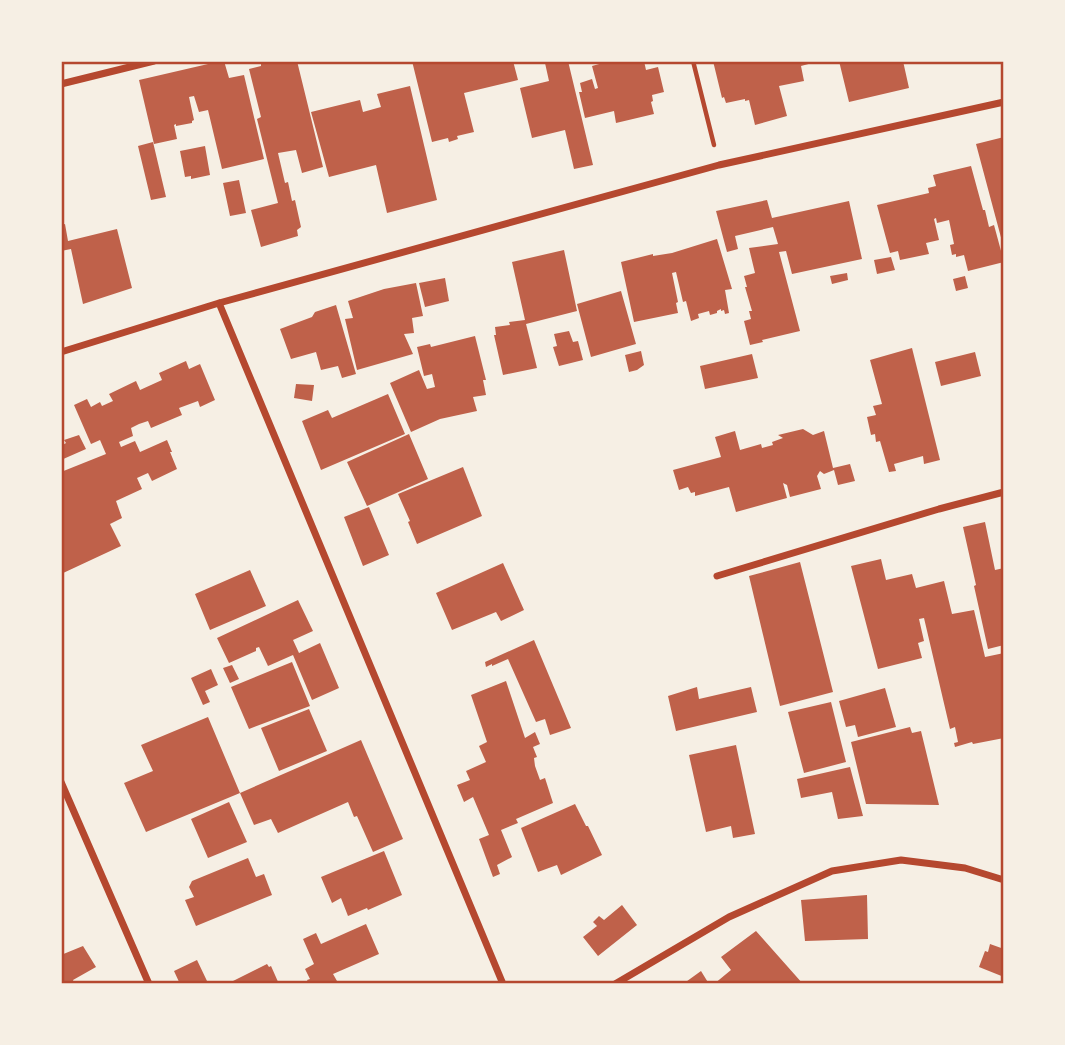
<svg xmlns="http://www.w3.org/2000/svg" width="1065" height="1045" viewBox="0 0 1065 1045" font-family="Quicksand,sans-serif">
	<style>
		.building { fill: #bf614a }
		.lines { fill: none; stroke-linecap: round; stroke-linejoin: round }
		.path { stroke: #b5482f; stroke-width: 4.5 }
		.minor { stroke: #b5482f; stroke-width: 7 }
		.neatline { fill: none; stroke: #b5482f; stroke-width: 2.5 }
	</style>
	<rect width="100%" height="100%" fill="#f6efe4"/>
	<path class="building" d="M221,61H224L229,78L244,75L264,159L222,169L208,110L199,112L194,96L189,97L194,120L192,121V123L176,126V124L174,125L177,139L154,144L139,80Z
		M261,61H297L323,167L302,173L296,150L278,153L285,183L288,182L292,201L295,200L301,227L297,230L298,236L261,247L251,210L278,203L257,119L261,117L249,69L261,66Z
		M412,61H513L518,80L464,93L474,132L457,136L458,139L449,142L448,138L432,142Z
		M552,61H568L593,165L574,169L565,130L532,138L520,88L549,81L545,63Z
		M610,61H644L646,70L658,67L664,92L652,95L653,101L651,102L654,114L616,123L614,111L585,118L579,92H582L580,83L592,79L595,89L598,88L592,66Z
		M713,61H816V62L801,66L804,81L779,86L787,116L755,125L749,100L745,101V99L726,103L724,97L722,98Z
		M839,61H903L909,88L849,102Z
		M410,86L437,200L387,213L376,165L329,177L311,112L360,100L363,112L381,107L377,94Z
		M1004,137V245H1003L976,144Z
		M153,142L166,197L151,200L138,146Z
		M205,146L210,175L191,179V176L185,177L180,151Z
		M971,166L983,210H985L989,227L994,225L1004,262L968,271L964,255L956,257V254L952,255L950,245L954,244L949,220L937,223L936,218L934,219L939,240L926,243L929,254L900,260L898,251L890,253L877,205L929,193L928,188L936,186L933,175Z
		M239,180L246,213L230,216L223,183Z
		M767,200L772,218L849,201L862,259L792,274L786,251L779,252L800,331L762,340L763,342L750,345L744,321L751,319L749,311H752L745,287H747L744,276L755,273L749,248L778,244L773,227L735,236L738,249L727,252L716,211Z
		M65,224L68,241L117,229L132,288L83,304L71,249L61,251V225Z
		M717,239L732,289L725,290L729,313L725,314L724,310L721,311V309L717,311V313L710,315L709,311L698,314L699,318L691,321L686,301L683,302L676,272L672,273L678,302L676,303L678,313L634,322L621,262L653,254V256L672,253Z
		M564,250L577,311L526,324L537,368L503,375L494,335H496L495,327L510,325L509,322L525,320L512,262Z
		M891,257L895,270L877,274L874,260Z
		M847,273L848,280L832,284L830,276Z
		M965,276L968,288L956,291L953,279Z
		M445,278L449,301L425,307L419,283Z
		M416,283L423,316L412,318L414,333L404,334L413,354L357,370L345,319L353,318L348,301L384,289Z
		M621,291L636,344L591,357L577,304Z
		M336,305L356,374L342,378L338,366L321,370L316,352L291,359L280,329L312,317L315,312Z
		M569,331L573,342L578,341L583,360L559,366L553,347L557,346L554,334Z
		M475,336L486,380H483L486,395L473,397L477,411L440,419L411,432L390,383L419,370L427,389L435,387L432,374L424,376L417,347L430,344L431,347Z
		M912,348L940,460L924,464L923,456L894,464L896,471L889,472L880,441L876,442L875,434L871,435L867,417L876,415L873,406L882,404L870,360Z
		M641,351L644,365L637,370L629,372L625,355Z
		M975,352L981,376L941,386L935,362Z
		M752,354L758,378L705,389L700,366Z
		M186,361L189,369L200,364L215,400L200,407L198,401L179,408L182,415L151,428L148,421L139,424L131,428L133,436L119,442L121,447L135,441L140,452L167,440L172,452H170L177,469L152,481L148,473L137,478L142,489L116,501L122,518L110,524L121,546L61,574V472L106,454L100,440L91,444L74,405L87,399L91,407L100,402L102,406L113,401L109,394L136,381L140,390L162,380L159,373Z
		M296,384L314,385L312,401L294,398Z
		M388,394L405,434L321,470L302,421L328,410L332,418Z
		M803,429L813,435L824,431L833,468L850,464L855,481L838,485L834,470L824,474L820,471L817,476L821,489L790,497L787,485L783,483L787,498L736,512L729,487L695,496V492L691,493L688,487L679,490L673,470L721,457L715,437L735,431L740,450L761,444L762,448L773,445L772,442L783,438L778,435Z
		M409,434L428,479L367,506L347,462Z
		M79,435L86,449L61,460V446L66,443L64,440Z
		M463,467L482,516L417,544L408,522L410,521L398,494Z
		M369,507L389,555L363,566L344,517Z
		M985,522L995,570L1004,568V645L988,649L974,586L976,585L963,527Z
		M881,559L886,580L912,574L916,588L944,581L952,614L974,610L985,657L1004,653V738L973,744L972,742L955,747L954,743L958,742L955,727L950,729L924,618L919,619L924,641L918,643L922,658L878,669L851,566Z
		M800,562L833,692L780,706L749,576Z
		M503,563L524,610L501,621L496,612L452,630L436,593Z
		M250,570L266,606L210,630L195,594Z
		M298,600L313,631L293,640L299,653L320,643L339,688L312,700L293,655L268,666L259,647L256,648V651L229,663L217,638Z
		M534,640L571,728L550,735L545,719L536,722L508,659L492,666V664L486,667L485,662Z
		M292,662L310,706L249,729L231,687Z
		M232,665L239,679L230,683L223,668Z
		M211,669L218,685L205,691L210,702L203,705L191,678Z
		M506,681L525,738L535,732L540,744L533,747L537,757L534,758L535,766L540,780L545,778L553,803L516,819L518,823L501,830L512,857L497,865L500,874L493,877L479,839L489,835L473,797L464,802L457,785L470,780L466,771L486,762L479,746L487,742L471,695Z
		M697,687L699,699L751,687L757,712L676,731L668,696Z
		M885,688L896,727L858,737L855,725L846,727L839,701Z
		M831,702L846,762L804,773L788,712Z
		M309,709L327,751L279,771L261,728Z
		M208,717L240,793L146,832L124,783L153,771L141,745Z
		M910,727L912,733L921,731L939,805L866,804L851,742Z
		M361,740L403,839L373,852L357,816L354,817L348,802L278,833L271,819L254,825L240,793Z
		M736,745L755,834L733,838L731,826L706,832L689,755Z
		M850,767L863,816L838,819L832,792L801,798L797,779Z
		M229,802L247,842L208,858L191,819Z
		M575,804L586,826H588L602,855L561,875L557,865L538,872L521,828Z
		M384,851L402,895L368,910L367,908L348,916L341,898L332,903L321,877Z
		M248,858L256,877L264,874L272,895L196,926L185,900L194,897L189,887L192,881Z
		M867,895L868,939L805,941L801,900Z
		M622,905L637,925L598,956L583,937L597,926L593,922L599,916L604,920Z
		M366,924L379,954L333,974L337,981L331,984H309L307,980L310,979L305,969L314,964L303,939L316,933L321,944Z
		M756,931L803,984H714L731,970L721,957Z
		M990,944L1004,949V977L979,967L985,951L988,952Z
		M83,946L96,967L73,980L74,983L61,984V955Z
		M197,960L207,981L200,984H180L174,971Z
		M267,964L269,967L271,966L279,984H227Z
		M701,971L709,984H683Z"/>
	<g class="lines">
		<path class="path" d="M693,61L714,145"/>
		<path class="minor" d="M61,84L154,61
			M219,303L503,984
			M61,352L219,303L719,165L1004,102
			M717,576L939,509L1004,492
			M61,782L149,984
			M615,984L729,917L832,871L901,860L965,868L1004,880"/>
	</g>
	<rect width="1065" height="1045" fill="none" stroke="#f6efe4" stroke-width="126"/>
	<rect x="63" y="63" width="939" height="919" class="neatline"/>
</svg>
